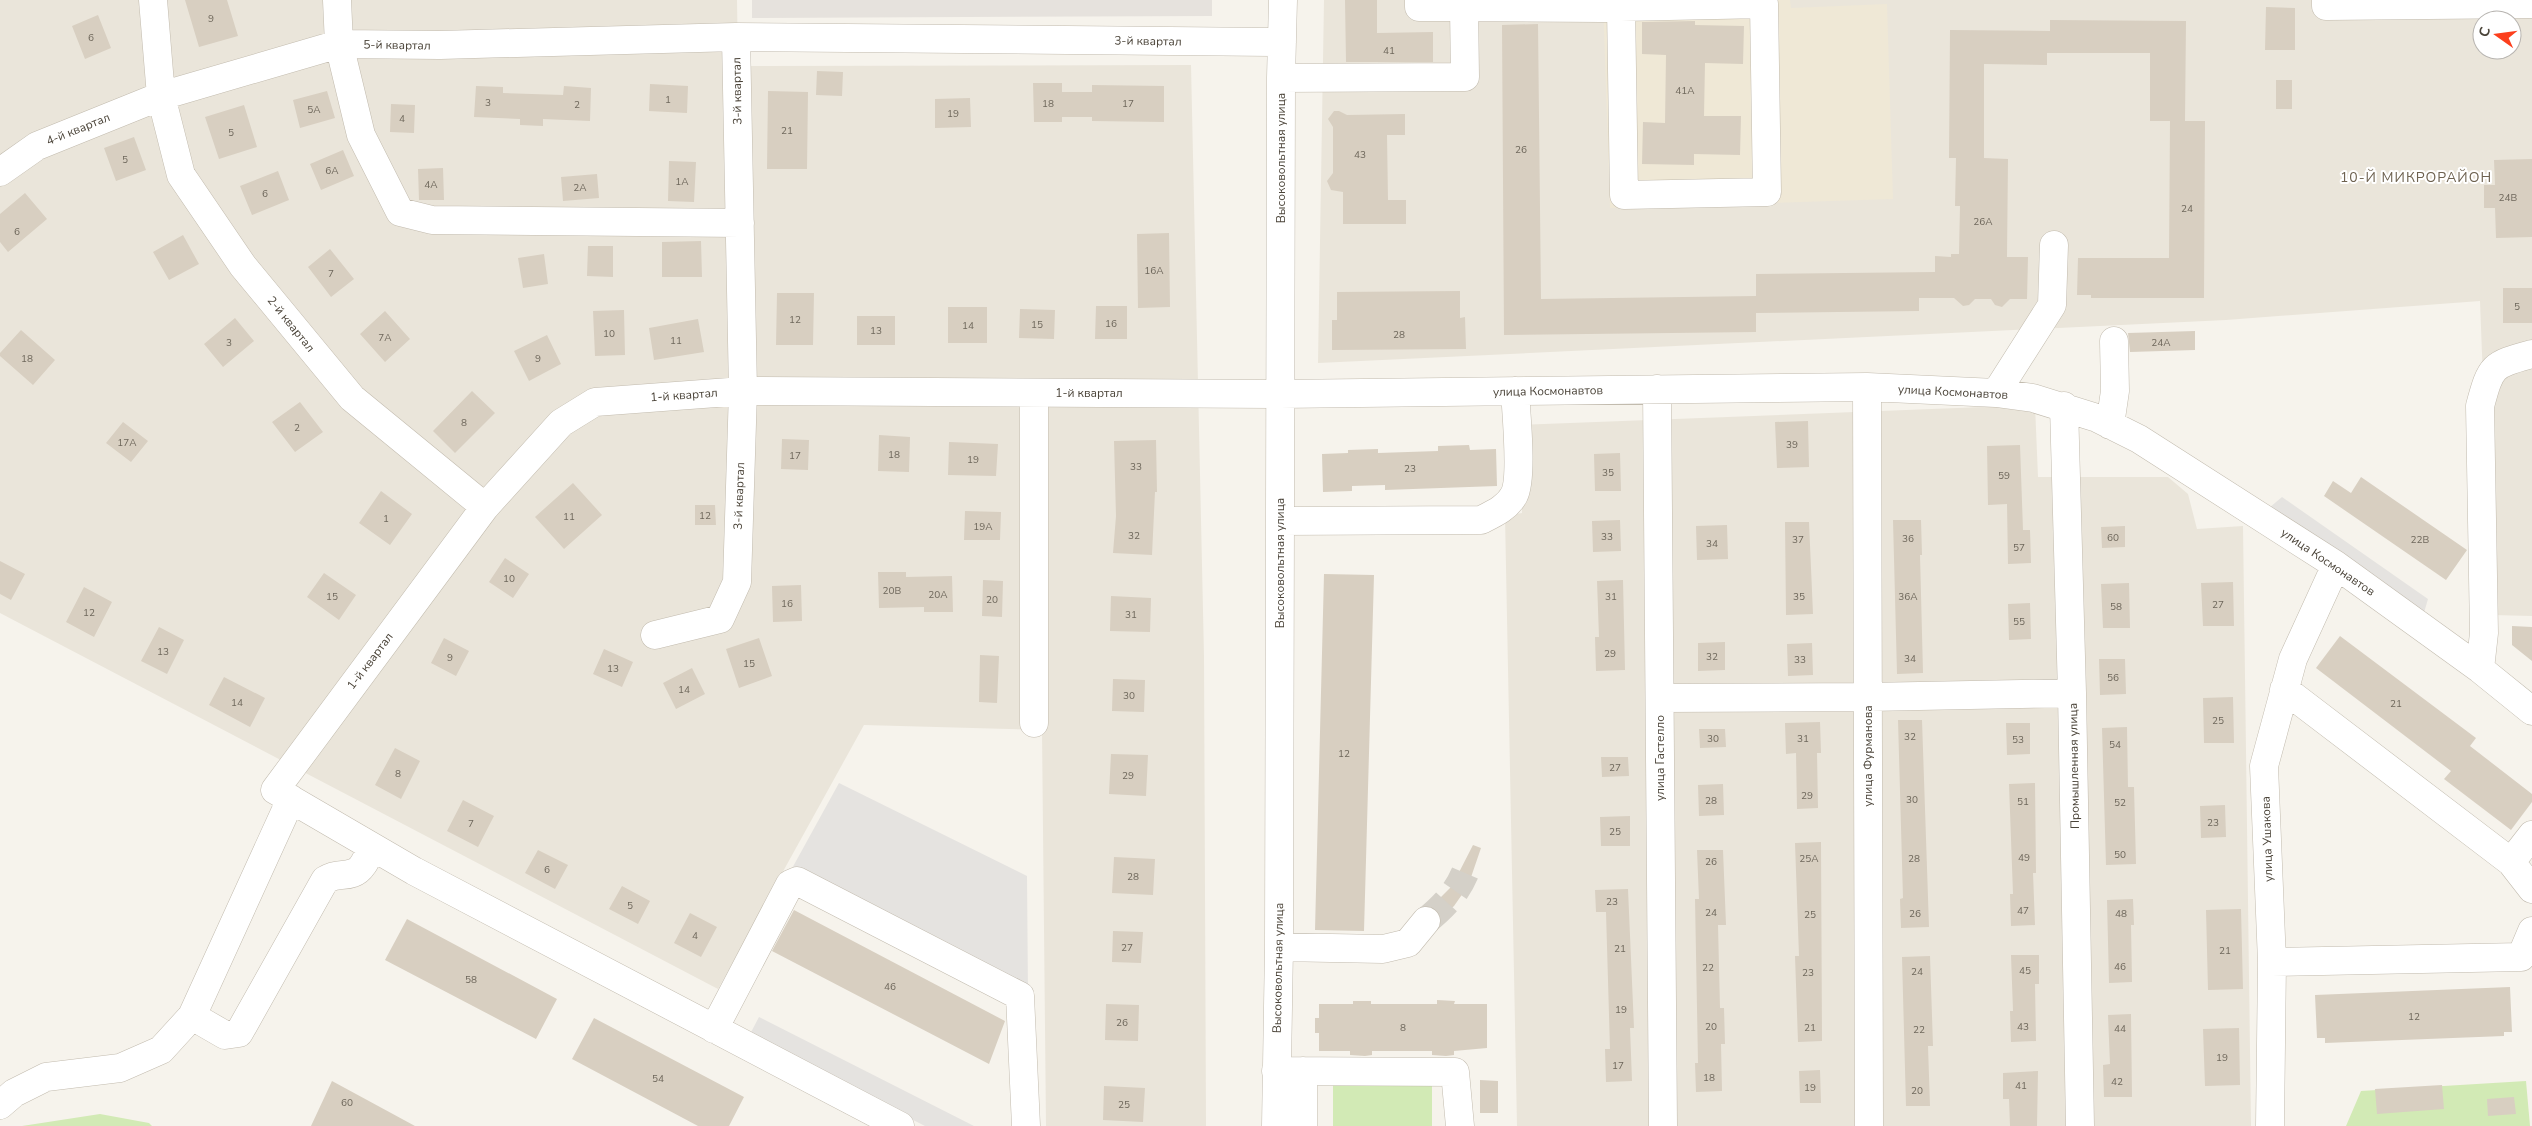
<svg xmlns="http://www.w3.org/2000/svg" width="2532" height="1126" viewBox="0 0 2532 1126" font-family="'Nunito Sans',sans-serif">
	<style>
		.residential { fill: #eae5da; fill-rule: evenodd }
		.industrial { fill: #e6e2dd }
		.education { fill: #efe8d6 }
		.green { fill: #d2eab5 }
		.parking { fill: #e5e3e0 }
		.building { fill: #d8cfc1 }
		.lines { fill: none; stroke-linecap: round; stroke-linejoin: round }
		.minor-tunnel { stroke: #d4d0c8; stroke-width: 28; stroke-dasharray: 28 14; stroke-linecap: butt }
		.minor-casing { stroke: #c2bbae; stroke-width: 29 }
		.minor { stroke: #fff; stroke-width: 28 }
		.labels { text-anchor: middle; stroke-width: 4; stroke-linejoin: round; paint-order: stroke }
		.number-label { font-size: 10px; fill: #6e675b }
		.street-label { font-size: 12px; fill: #4b4439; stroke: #fff }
		.neighbourhood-label { font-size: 14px; letter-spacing: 1px; fill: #6e6250; stroke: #fff }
	</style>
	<rect width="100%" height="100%" fill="#f6f3ec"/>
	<path class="residential" d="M0,0H737L738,66L1191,65L1204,656L1206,1126H1046L1042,730L864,725L718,989L0,613Z
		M1324,0H2532V616L2492,615L2480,301L2226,320L1318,363ZM2482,20H2512V50H2482Z
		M2035,405L2038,477H2168L2188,494L2197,529L2243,526L2251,1126H1517L1505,516L1522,513L1520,425Z"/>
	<path class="industrial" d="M752,0H1212V16L752,18Z"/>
	<path class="education" d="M1603,0H1790L1791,8L1887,4L1893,199L1610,208Z"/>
	<path class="green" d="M1333,1081H1432V1126H1333Z
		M2526,1081L2530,1126H2346L2361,1091Z
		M100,1114L149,1123L152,1126H22Z"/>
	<path class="parking" d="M2282,497L2428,599L2423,616L2269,508Z
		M839,783L1027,876L1028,995L790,872Z
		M759,1017L974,1126H925L749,1036Z"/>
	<path class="building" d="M185,0H227L238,36L199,47Z
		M1345,0H1377V33L1433,32V62H1346Z
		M2266,7L2295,8V50H2265Z
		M98,15L111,48L85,59L72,26Z
		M2050,20L2186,21L2185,121H2205L2204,298H2091V295H2077L2078,258H2169L2170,121H2150V53H2047V65L1984,64V158L2008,159L2007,257H2028L2027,299H2010L2002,307L1995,305L1991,299H1975L1969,305L1963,306L1954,298H1919V311L1756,313V332L1504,335L1502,25L1538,24L1541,299L1756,296V274L1935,272V256L1951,257V254H1959L1960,206H1955L1956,158H1949L1950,30L2050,31Z
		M1695,21V25L1744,26L1743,64L1705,63L1704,116H1741L1740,155L1694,154V165L1642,164L1643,122L1665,123L1666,55L1642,54V22Z
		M817,71L843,72L842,96L816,95Z
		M2276,80H2292V109H2276Z
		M1033,83H1062V92H1092V85L1164,86V122L1092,121V117H1062V122H1034Z
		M650,84L688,86L687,113L649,111Z
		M476,86L503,87V93L563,95L564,86L591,88L590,121L543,119V126L520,125V119L474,117Z
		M327,91L335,118L300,128L293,100Z
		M768,91L808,92L807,169H767Z
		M970,98L971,127L935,128V99Z
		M391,104L415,105L414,133L390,132Z
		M244,105L257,147L219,159L205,117Z
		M1334,111H1339L1347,115L1405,114V135H1387L1388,200H1406V224H1343V192L1331,190L1327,181L1333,173V127L1328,119Z
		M134,137L146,170L116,181L104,148Z
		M343,150L354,176L321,190L310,164Z
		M2532,159V237L2496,238L2495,208H2484V185H2495L2494,160Z
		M669,161L696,162L694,202L668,201Z
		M443,168L444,200H419L418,169Z
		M278,171L289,200L252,215L240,186Z
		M597,174L599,198L563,201L561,177Z
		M25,193L47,219L8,252L0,242V214Z
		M1169,233L1170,307L1138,308L1137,234Z
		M183,235L199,264L169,280L153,252Z
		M701,241L702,277H662V242Z
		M588,246H613V277L587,276Z
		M330,249L354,279L331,297L308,267Z
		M544,254L548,284L523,288L518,258Z
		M2503,288H2532V323H2503Z
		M1460,291V318L1465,317L1466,349L1332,350V320H1337V292Z
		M777,293H814L813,345H776Z
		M1096,306H1127V339H1095Z
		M948,307H987V343H948Z
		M1020,309L1055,310L1054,339L1019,338Z
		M624,310L625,355L595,356L593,311Z
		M385,311L410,339L385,362L360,334Z
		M857,316H895V345H857Z
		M235,318L254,341L223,367L204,344Z
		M698,319L704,352L654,360L649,328Z
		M21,330L55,360L33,385L0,356V353Z
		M2195,331V350L2130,352L2128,333Z
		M547,335L561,364L529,381L514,351Z
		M472,391L495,413L455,453L433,431Z
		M300,402L323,432L295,452L272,422Z
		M1808,421L1809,467L1777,468L1775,422Z
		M123,422L148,441L131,462L106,443Z
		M879,435L910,437L909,472L878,471Z
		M782,439L809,440L808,470L781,469Z
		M1156,440L1157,492H1155L1152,555L1113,553L1116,516L1114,441Z
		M949,442L998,444L996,476L948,475Z
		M1469,445L1470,450L1496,449L1497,486L1385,490V485L1352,486V491L1323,492L1322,454L1348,453V450L1378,449V453L1438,451V446Z
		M2020,445L2023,530H2030L2031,563L2008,564L2007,504L1988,505L1987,446Z
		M1620,453L1621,491H1595L1594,454Z
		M2361,477L2467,550L2446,580L2324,496L2333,481L2351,493Z
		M573,483L602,515L564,549L535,517Z
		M381,491L412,514L390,545L359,523Z
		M695,505H715L716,525H695Z
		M965,511L1001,512L1000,540H964Z
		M1620,520L1621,551L1593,552L1592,521Z
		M1893,520H1921L1922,555H1920L1923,673L1897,674Z
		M1785,522H1809L1813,614L1786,615Z
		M1727,525L1728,559L1697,560L1696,526Z
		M2125,526V547L2102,548L2101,527Z
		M505,558L529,574L513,598L489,582Z
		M0,561L25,574L11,600L0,594Z
		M878,572H906V577L952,576L953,612H924V607L879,608Z
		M324,573L356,595L339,620L307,597Z
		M1324,574L1374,575L1364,931L1315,930Z
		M983,580L1003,581L1002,617L982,616Z
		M1623,580L1625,670L1596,671L1595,637H1599L1597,581Z
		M2233,582L2234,626H2203L2201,583Z
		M2129,583L2130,628H2103L2101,584Z
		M801,585L802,621L773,622L772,586Z
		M84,587L112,602L94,637L66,622Z
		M1111,596L1151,598L1150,632L1110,631Z
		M2030,603L2031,639L2009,640L2008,604Z
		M2512,626L2532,627V661L2512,645Z
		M159,627L184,640L167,674L141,661Z
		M2340,636L2476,738L2470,746L2532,794V802L2511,830L2444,779L2451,771L2316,668Z
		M444,638L469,651L456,676L431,663Z
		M759,638L772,676L739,688L726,649Z
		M1725,642V670L1698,671V643Z
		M1812,643L1813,675L1788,676L1787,644Z
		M604,649L633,662L622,687L593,674Z
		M980,655L999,656L997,703L979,702Z
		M2099,659H2125L2126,694L2100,695Z
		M692,668L705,694L676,709L663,683Z
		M224,677L265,698L250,727L209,705Z
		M1113,679L1145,680L1144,712L1112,711Z
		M2233,697L2234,743H2204L2203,698Z
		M1898,720H1922L1929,927L1901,928L1900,899L1903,898Z
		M1820,722L1821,753H1817L1818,808L1797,809L1796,753L1786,754L1785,723Z
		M2006,723H2030V754L2007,755Z
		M2127,727L2128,787H2134L2136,864L2106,865L2102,728Z
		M1699,729H1725L1726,747L1700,748Z
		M395,748L420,761L401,799L375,785Z
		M1111,754L1148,755L1146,796L1109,794Z
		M1601,757H1628L1629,776L1602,777Z
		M2035,783L2036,873H2033L2035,925L2011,926L2010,894H2013L2009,784Z
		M1723,784L1724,815L1699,816L1698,785Z
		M463,800L494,816L478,847L447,831Z
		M2225,805L2226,837L2201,838L2200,806Z
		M1630,816V846H1601L1600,817Z
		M1821,842L1822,1041L1798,1042L1795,956H1799L1795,843Z
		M1473,845L1481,848L1468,886L1454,906L1441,918L1436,909L1431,907L1452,886Z
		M538,850L568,865L555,889L525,873Z
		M1697,850H1723L1726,925H1718L1720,1008H1724L1725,1044H1721L1722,1091L1696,1092L1695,1063H1698L1695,899H1699Z
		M1114,857L1155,859L1153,895L1112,893Z
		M622,886L650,901L638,924L609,909Z
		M1628,889L1634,1028H1630L1632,1081L1606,1082L1605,1049H1610L1606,912H1596L1595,890Z
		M2133,899L2134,925H2131L2132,982L2109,983L2107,900Z
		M2241,909L2243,989L2208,990L2206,910Z
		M794,910L1005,1021L989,1064L772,951Z
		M690,913L717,927L701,957L674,943Z
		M407,919L557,999L536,1039L385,960Z
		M1113,931L1143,932L1141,963L1112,962Z
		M2011,955H2039V984H2035L2036,1041L2011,1042L2010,1011H2013Z
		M1930,956L1933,1046H1928L1930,1106H1906L1902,957Z
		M2510,987L2512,1032H2504V1036L2325,1043V1038H2317L2315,995Z
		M1437,1000L1455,1001L1454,1004H1487V1048L1454,1051V1055L1446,1056L1432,1055V1051H1372V1055L1365,1056L1350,1055V1051H1319V1033H1315V1018H1319V1004H1353V1001H1371V1004H1437Z
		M1106,1004L1139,1005L1138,1041L1105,1040Z
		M2131,1014L2132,1097H2104L2103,1065L2110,1064L2108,1015Z
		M594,1018L744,1097L729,1126H698L572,1059Z
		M2239,1028L2240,1085L2205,1086L2203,1029Z
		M1820,1070L1821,1103H1800L1799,1071Z
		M2038,1071L2037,1126H2010L2009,1099H2003V1073Z
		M1480,1080L1498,1081V1113H1480Z
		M332,1081L415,1126H311Z
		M2442,1085L2444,1109L2377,1114L2375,1089Z
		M1104,1086L1145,1088L1143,1122L1103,1120Z
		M2514,1097L2516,1114L2488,1116L2487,1099Z"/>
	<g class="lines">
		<path class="minor-tunnel" d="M1426,921C1443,907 1456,894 1465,873"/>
		<g class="minor-casing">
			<path id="minor" d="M153,0L161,96L181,175L243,266L352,398L485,507
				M337,0L339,44L361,135L400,212L432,220L740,223
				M2326,0V6L2532,4
				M1464,7L1603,8L1621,7L1764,4L1767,192L1624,195L1621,7
				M1281,78L1465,77L1464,7H1419V0
				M0,172L37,146L161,96L339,44L440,45L736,37L1282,42
				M1867,387L1869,1126
				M1657,389L1663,1126
				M1996,393L2052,305L2054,245
				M2064,406L2072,693L2080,1126
				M2110,425L2115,391L2114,341
				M1280,521L1481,520C1493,514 1507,508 1514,495C1523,478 1516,412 1515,391
				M655,635L720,619L737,582L743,391L736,37
				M2480,669L2484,633L2480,406C2491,365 2492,365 2532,354
				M2284,689L2511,862L2532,889
				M1660,698L1868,697L2072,693
				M1034,723V393
				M2511,862L2532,835
				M1279,947L1383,949L1408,943L1426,921
				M2272,962L2521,957L2532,931
				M192,1016L225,1035L239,1033L325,880C338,872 342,877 353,873C363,870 368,855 372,847
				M714,1029L790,884L797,881L1020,996L1026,1126
				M1276,1071L1455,1072L1460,1126
				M0,1105L14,1093L46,1077L120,1068L161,1050L192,1016L291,799
				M900,1126L414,871L275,790L485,507L561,423L595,402L743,391L1280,394L1867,387L1996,393L2033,398L2097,418L2139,439L2336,565L2480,669L2532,711
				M1276,1126L1279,947L1281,78L1283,0
				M1303,1126V1071
				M2270,1126L2272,962L2264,766L2293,659L2336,565"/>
		</g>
		<use href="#minor" class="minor"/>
	</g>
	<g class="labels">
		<g class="number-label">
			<text x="211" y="22">9</text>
			<text x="91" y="41">6</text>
			<text x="1389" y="54">41</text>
			<text x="1685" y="94">41А</text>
			<text x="668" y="103">1</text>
			<text x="488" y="106">3</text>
			<text x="1048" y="107">18</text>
			<text x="1128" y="107">17</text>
			<text x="577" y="108">2</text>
			<text x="314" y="113">5А</text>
			<text x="953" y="117">19</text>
			<text x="402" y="122">4</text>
			<text x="787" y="134">21</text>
			<text x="231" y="136">5</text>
			<text x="1521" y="153">26</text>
			<text x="1360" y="158">43</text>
			<text x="125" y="163">5</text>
			<text x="332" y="174">6А</text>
			<text x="682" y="185">1А</text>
			<text x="431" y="188">4А</text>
			<text x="580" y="191">2А</text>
			<text x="265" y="197">6</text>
			<text x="2508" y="201">24В</text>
			<text x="2187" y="212">24</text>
			<text x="1983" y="225">26А</text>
			<text x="17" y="235">6</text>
			<text x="1154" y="274">16А</text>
			<text x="331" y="277">7</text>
			<text x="2517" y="310">5</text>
			<text x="795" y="323">12</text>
			<text x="1111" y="327">16</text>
			<text x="1037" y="328">15</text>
			<text x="968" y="329">14</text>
			<text x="876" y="334">13</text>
			<text x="609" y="337">10</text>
			<text x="1399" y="338">28</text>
			<text x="385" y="341">7А</text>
			<text x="676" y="344">11</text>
			<text x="229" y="346">3</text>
			<text x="2161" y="346">24А</text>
			<text x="27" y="362">18</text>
			<text x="538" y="362">9</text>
			<text x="464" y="426">8</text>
			<text x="297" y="431">2</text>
			<text x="127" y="446">17А</text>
			<text x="1792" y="448">39</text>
			<text x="894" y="458">18</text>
			<text x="795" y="459">17</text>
			<text x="973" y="463">19</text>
			<text x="1136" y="470">33</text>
			<text x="1410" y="472">23</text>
			<text x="1608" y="476">35</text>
			<text x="2004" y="479">59</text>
			<text x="705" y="519">12</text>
			<text x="569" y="520">11</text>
			<text x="386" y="522">1</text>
			<text x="983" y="530">19А</text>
			<text x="1134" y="539">32</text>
			<text x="1607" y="540">33</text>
			<text x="2113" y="541">60</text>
			<text x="1908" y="542">36</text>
			<text x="1798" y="543">37</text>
			<text x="2420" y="543">22В</text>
			<text x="1712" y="547">34</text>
			<text x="2019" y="551">57</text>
			<text x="509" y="582">10</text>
			<text x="892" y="594">20В</text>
			<text x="938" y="598">20А</text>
			<text x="332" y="600">15</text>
			<text x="1611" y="600">31</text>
			<text x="1799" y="600">35</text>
			<text x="1908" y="600">36А</text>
			<text x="992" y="603">20</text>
			<text x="787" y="607">16</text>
			<text x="2218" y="608">27</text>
			<text x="2116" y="610">58</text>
			<text x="89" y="616">12</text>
			<text x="1131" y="618">31</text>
			<text x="2019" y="625">55</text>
			<text x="163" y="655">13</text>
			<text x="1610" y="657">29</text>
			<text x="1712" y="660">32</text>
			<text x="450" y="661">9</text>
			<text x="1910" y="662">34</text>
			<text x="1800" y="663">33</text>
			<text x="749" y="667">15</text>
			<text x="613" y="672">13</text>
			<text x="2113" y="681">56</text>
			<text x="684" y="693">14</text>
			<text x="1129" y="699">30</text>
			<text x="237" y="706">14</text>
			<text x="2396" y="707">21</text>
			<text x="2218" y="724">25</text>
			<text x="1910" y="740">32</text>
			<text x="1713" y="742">30</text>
			<text x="1803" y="742">31</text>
			<text x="2018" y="743">53</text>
			<text x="2115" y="748">54</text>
			<text x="1344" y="757">12</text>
			<text x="1615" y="771">27</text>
			<text x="398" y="777">8</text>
			<text x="1128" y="779">29</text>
			<text x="1807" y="799">29</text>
			<text x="1912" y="803">30</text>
			<text x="1711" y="804">28</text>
			<text x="2023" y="805">51</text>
			<text x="2120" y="806">52</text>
			<text x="2213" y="826">23</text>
			<text x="471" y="827">7</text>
			<text x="1615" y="835">25</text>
			<text x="2120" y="858">50</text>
			<text x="2024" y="861">49</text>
			<text x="1809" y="862">25А</text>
			<text x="1914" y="862">28</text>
			<text x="1711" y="865">26</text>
			<text x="547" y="873">6</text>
			<text x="1133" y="880">28</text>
			<text x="1612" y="905">23</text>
			<text x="630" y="909">5</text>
			<text x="2023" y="914">47</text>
			<text x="1711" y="916">24</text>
			<text x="1915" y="917">26</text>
			<text x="2121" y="917">48</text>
			<text x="1810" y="918">25</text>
			<text x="695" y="939">4</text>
			<text x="1127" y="951">27</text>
			<text x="1620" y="952">21</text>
			<text x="2225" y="954">21</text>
			<text x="2120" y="970">46</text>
			<text x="1708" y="971">22</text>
			<text x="2025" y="974">45</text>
			<text x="1917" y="975">24</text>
			<text x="1808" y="976">23</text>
			<text x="471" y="983">58</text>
			<text x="890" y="990">46</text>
			<text x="1621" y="1013">19</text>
			<text x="2414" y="1020">12</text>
			<text x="1122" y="1026">26</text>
			<text x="1711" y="1030">20</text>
			<text x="2023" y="1030">43</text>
			<text x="1403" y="1031">8</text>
			<text x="1810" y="1031">21</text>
			<text x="2120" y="1032">44</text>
			<text x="1919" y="1033">22</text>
			<text x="2222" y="1061">19</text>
			<text x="1618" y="1069">17</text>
			<text x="1709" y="1081">18</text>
			<text x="658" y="1082">54</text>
			<text x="2117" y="1085">42</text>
			<text x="2021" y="1089">41</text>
			<text x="1810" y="1091">19</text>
			<text x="1917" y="1094">20</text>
			<text x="347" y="1106">60</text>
			<text x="1124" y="1108">25</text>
		</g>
		<g class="street-label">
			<text transform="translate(1148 41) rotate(1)" y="4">3-й квартал</text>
			<text transform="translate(397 45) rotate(1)" y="4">5-й квартал</text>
			<text transform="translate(737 91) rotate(-91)" y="4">3-й квартал</text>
			<text transform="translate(78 129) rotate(-22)" y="4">4-й квартал</text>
			<text transform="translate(1281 158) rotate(-90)" y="4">Высоковольтная улица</text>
			<text transform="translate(291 324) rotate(51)" y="4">2-й квартал</text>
			<text transform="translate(1548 391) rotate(-1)" y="4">улица Космонавтов</text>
			<text transform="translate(1953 392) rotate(3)" y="4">улица Космонавтов</text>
			<text x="1089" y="397">1-й квартал</text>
			<text transform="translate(684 395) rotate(-4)" y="4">1-й квартал</text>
			<text transform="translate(739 496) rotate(-88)" y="4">3-й квартал</text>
			<text transform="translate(2328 562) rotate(34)" y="4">улица Космонавтов</text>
			<text transform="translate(1280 563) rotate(-90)" y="4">Высоковольтная улица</text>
			<text transform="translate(370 661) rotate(-53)" y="4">1-й квартал</text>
			<text transform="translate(1868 756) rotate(-90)" y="4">улица Фурманова</text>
			<text transform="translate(1660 758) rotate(-90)" y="4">улица Гастелло</text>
			<text transform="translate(2074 766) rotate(-91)" y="4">Промышленная улица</text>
			<text transform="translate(2267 839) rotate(-92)" y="4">улица Ушакова</text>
			<text transform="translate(1278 968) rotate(-89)" y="4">Высоковольтная улица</text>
		</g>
		<g class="neighbourhood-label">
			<text x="2416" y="182">10-Й МИКРОРАЙОН</text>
		</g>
	</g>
	<g transform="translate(2497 35) rotate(284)"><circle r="24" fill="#ffffff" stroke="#b7b4b0"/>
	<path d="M0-4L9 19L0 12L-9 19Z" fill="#fc3f1d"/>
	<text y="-8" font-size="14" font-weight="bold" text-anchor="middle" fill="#4b4439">С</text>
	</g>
</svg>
